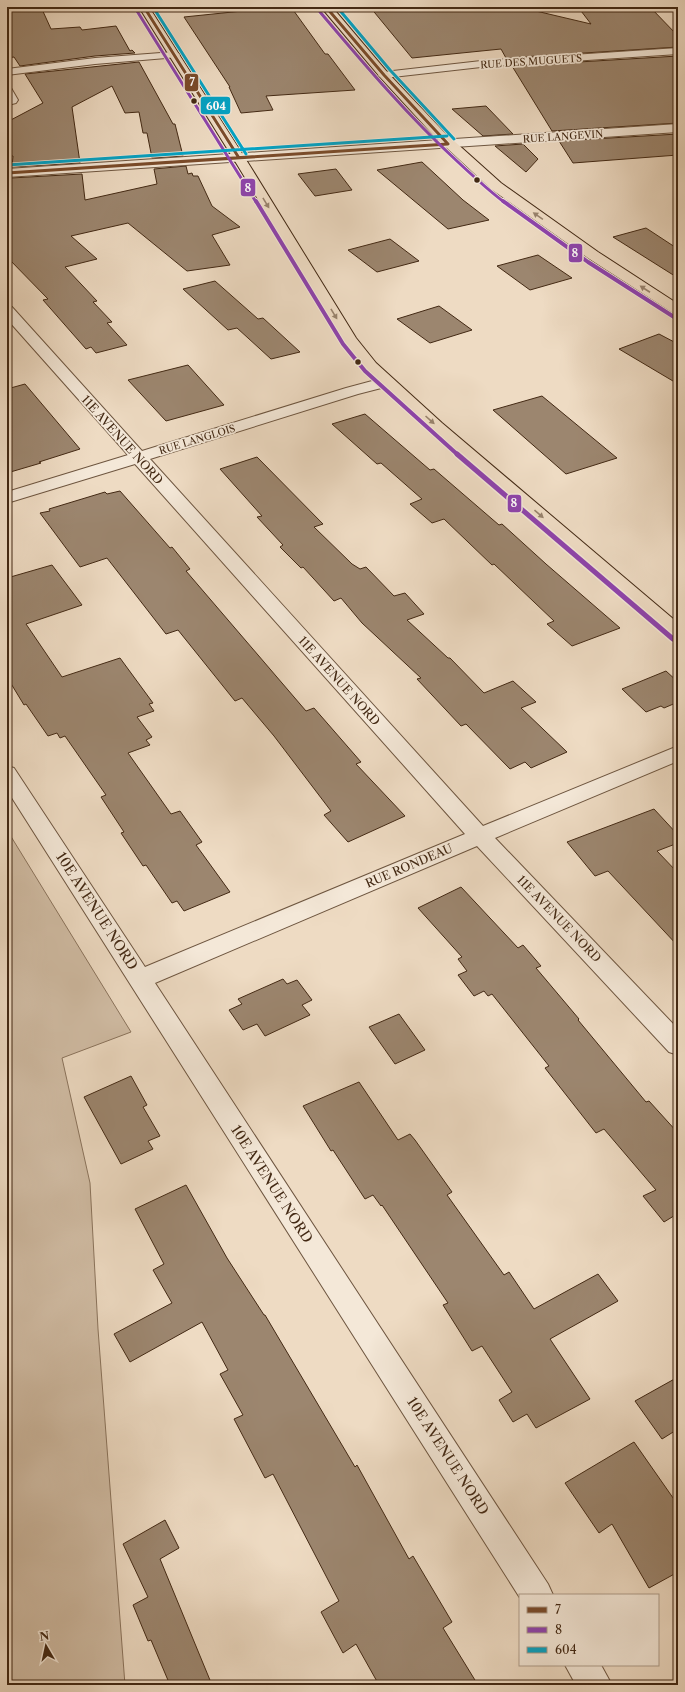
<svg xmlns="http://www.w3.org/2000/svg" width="685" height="1692" viewBox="0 0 685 1692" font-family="'Libre Caslon Text',serif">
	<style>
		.green { fill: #d1bda5; stroke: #8a735c }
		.building { fill: #9c866f; stroke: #432914 }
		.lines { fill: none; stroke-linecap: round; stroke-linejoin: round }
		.minor-casing { stroke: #6e5640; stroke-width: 2 }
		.major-casing { stroke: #432914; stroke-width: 2 }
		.minor { fill: #f4e8d8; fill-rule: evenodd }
		.major { fill: #eedbc3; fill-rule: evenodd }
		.bus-1-casing { stroke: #f4e8d8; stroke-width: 4.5 }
		.bus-2-far2-casing { stroke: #f4e8d8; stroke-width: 4.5 }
		.bus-2-far1-casing { stroke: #f4e8d8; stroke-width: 6 }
		.bus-2-casing { stroke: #f4e8d8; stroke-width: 8 }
		.bus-3-casing { stroke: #f4e8d8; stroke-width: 4.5 }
		.bus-1 { stroke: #7a4b2a; stroke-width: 3 }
		.bus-2-far2 { stroke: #8e44ad; stroke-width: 3 }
		.bus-2-far1 { stroke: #8e44ad; stroke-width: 4 }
		.bus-2 { stroke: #8e44ad; stroke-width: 5 }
		.bus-3 { stroke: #03a3c5; stroke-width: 3 }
		.oneway { fill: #98826c }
		.bus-dot { fill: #432914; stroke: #f4e8d8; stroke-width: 1.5 }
		.labels { text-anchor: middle; stroke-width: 3.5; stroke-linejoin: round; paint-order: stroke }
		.far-street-label { font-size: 10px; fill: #432914; stroke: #f4e8d8 }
		.street-label { font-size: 12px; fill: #432914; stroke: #f4e8d8 }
		.near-street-label { font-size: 14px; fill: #432914; stroke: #f4e8d8 }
		.line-badge { stroke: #f4e8d8; stroke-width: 1.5 }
		.badge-label { font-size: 11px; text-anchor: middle; font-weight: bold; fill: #fff }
	</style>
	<rect width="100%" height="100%" fill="#eedbc3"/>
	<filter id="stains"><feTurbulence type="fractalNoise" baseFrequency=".005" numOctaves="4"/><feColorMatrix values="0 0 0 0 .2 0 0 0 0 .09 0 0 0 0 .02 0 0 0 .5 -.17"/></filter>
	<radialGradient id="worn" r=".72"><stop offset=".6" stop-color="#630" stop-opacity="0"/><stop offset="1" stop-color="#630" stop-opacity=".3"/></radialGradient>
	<path class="green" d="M7,830L131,1032L62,1058L90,1183L98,1329L125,1685H7Z"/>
	<path class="building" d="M7,7H41L51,29L80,27L82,30L116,26L130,51L132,50L135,53L95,56L20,66L14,57L7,58Z
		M250,7H291L325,54H328L355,90L266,96L273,110L241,113L229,87H230L184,17L252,10Z
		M370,7H519L591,24L578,7H650L678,36V47L506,58L501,49L412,58Z
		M678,56V123L552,131L512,66Z
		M139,62L173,124H175L183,156L152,158L147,133H143L139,112L125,113L112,86L72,107L80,163L12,167L13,156H8V152L7,153V122L43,103L25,74Z
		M486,106L513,134L483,136L452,109Z
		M678,134V155L573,163L559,141Z
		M523,144L538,159L526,172L495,146Z
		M422,162L463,200L489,220L448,229L377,170Z
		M186,166L188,174L192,173L193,176H198L212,206L240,227L212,235L230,265L187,271L128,223L71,236L97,259L65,267L97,301L93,302L112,322L107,323L127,345L96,353L91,347L86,349L43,300L48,299L7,257V208L11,178L82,174L85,200L157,184L154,169Z
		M336,169L352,190L315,196L298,174Z
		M646,228L678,249V278L613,237Z
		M390,239L419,261L377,272L348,250Z
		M538,255L572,278L530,290L497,266Z
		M215,281L258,319L263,318L300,352L271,359L237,328L228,330L183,289Z
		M439,306L472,330L430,343L397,319Z
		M659,334L678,344V384L619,349Z
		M188,365L224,405L166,421L128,380Z
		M25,384L80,449L39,462L41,463L7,473V389Z
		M542,396L617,458L566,474L493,410Z
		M365,414L430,470L434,469L499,525L502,524L546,564L620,628L572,646L547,624L554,621L494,564L492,565L444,519L432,523L410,504L422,499L381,463L377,464L332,424Z
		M257,457L323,524L314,527L352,564L360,569L366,567L394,596L405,593L424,614L407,620L448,658H450L484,693L513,681L536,702L521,708L567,752L531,768L525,762L510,769L466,724L461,726L417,679L421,678L362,623L341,598L334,601L303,567L301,568L280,547L283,545L257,517L262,516L220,469Z
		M120,491L170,548L172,547L190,569L186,571L306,711L314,708L361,762L356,764L405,816L348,842L324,815L331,811L274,736L242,698L235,701L178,630L166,634L107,558L80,567L40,513L50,511L49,509L105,492L107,494Z
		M52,565L82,605L26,624L62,677L120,658L153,703L149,704L154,711L137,717L152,737L146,740L150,745L128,753L171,814L180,811L202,842L196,845L230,892L184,911L177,901L172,903L146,865L143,866L121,833L124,832L101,797L106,795L65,736L60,738L57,733L48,736L26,704L24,705L7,677V578Z
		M666,671L678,682V702L664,708L661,706L646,712L622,689Z
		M654,809L678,835V843L657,851L678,873V946L608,871L595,876L567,842Z
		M461,887L518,948L523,945L541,966L536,968L579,1019L578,1020L646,1102L649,1101L678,1133V1215L677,1214L664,1222L643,1196L656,1190L604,1129L596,1133L545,1068L549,1066L492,994L488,996L484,991L474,996L458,975L467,971L458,959L462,957L418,908Z
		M283,979L287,984L297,980L312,1000L302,1005L310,1015L265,1036L257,1024L243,1030L229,1010L242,1004L238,999Z
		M399,1014L425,1050L395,1064L369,1027Z
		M131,1076L147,1105L143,1107L160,1136L148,1141L153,1149L121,1164L84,1097Z
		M359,1082L398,1140L410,1134L415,1140L452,1192L447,1195L504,1275L509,1272L534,1309L598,1274L618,1301L550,1339L590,1399L536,1428L527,1414L513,1422L499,1400L512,1392L482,1346L472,1351L443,1305L448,1303L382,1205L381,1206L373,1195L365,1199L333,1150L331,1151L303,1106Z
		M186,1185L227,1258L264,1315H265L355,1467L357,1465L409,1559L413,1556L452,1622L443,1628L478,1685H379L356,1644L343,1653L321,1612L339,1601L273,1474L265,1478L234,1419L243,1415L220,1374L228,1370L202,1322L130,1362L114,1334L172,1303L153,1270L164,1264L135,1209Z
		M678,1377V1429L662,1439L635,1401Z
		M634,1442L678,1505V1572L649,1588L612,1524L599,1533L565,1483Z
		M165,1520L179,1548L160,1559L212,1685H170L151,1640L148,1641L133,1605L148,1597L123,1544Z"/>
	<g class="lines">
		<g class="minor-casing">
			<path id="minor" d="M678,48V54L481,67L384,78L380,77L378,75L380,73L384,72L481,61Z
				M174,52L178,53L180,55L178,57L95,64L7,75V69L95,58Z
				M7,86L11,88L18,100L16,103L12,104L7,101Z
				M678,124V132L7,177V169Z
				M7,306L12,307L142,451L346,388L387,377L393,379L395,382L393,385L358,394L150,459L483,826L678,746V761L495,838L678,1029V1055L669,1052L477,846L155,983L548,1584L553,1595H520V1598L7,790V766L14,768L145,967L465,834L135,464L7,503V492L128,455L7,319Z
				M565,1665H601L612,1685H576Z"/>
		</g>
		<g class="major-casing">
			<path id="major" d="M139,7H149L250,166L356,338L376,363L442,423L678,623V639L671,637L430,429L366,369L342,340L238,166Z
				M321,7H332L388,73L443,131L501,183L598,252L678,304V314L673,313L588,258L491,189L435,137L380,77Z"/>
		</g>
		<use href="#minor" class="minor"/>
		<use href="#major" class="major"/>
		<g class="bus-1-casing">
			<path id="bus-1" d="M144,7L239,158
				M326,7L384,75L448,144
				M7,173L448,144"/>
		</g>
		<g class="bus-2-far2-casing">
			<path id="bus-2-far2" d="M137,11L256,202
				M320,12C364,64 408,116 458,162C473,176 488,190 504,202"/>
		</g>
		<g class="bus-2-far1-casing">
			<path id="bus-2-far1" d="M256,201L343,344L365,371L458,455
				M503,201L588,262L674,317"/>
		</g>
		<g class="bus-2-casing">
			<path id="bus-2" d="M457,454L673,639"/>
		</g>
		<g class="bus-3-casing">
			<path id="bus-3" d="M153,7L246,154
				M337,7L390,70L454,139
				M7,165L447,136"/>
		</g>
		<use href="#bus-1" class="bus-1"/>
		<use href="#bus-2-far2" class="bus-2-far2"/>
		<use href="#bus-2-far1" class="bus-2-far1"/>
		<use href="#bus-2" class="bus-2"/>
		<use href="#bus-3" class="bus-3"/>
	</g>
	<defs><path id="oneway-solid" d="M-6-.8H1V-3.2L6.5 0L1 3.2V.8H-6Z"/></defs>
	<g class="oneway">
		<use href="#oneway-solid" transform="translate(266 203) rotate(59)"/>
		<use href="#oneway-solid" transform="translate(538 216) rotate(-145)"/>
		<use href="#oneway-solid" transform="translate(645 289) rotate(-147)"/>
		<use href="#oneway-solid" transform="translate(334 314) rotate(59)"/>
		<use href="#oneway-solid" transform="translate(430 420) rotate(42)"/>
		<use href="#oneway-solid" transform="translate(539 514) rotate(41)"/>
	</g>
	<g class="bus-dot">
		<circle cx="194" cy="101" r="3.5"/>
		<circle cx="477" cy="180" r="3.5"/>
		<circle cx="358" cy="362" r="3.5"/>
	</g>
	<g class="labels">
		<g class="far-street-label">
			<text transform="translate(531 61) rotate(-4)" y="4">RUE DES MUGUETS</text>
			<text transform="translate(563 136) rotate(-4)" y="4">RUE LANGEVIN</text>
			<text transform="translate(197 439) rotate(-17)" y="4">RUE LANGLOIS</text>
		</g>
		<g class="street-label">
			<text transform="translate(122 440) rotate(48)" y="4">11E AVENUE NORD</text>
			<text transform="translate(339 681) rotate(48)" y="4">11E AVENUE NORD</text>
			<text transform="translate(409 866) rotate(-23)" y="4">RUE RONDEAU</text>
			<text transform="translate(559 919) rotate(46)" y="4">11E AVENUE NORD</text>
		</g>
		<g class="near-street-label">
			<text transform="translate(97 911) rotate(57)" y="5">10E AVENUE NORD</text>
			<text transform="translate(272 1184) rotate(57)" y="5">10E AVENUE NORD</text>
			<text transform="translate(448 1456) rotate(57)" y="5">10E AVENUE NORD</text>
		</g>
	</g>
	<g class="line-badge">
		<rect x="184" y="73" width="15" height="19" rx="4" fill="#7a4b2a"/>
		<rect x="200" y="96" width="31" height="19" rx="4" fill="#03a3c5"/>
		<rect x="240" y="178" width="16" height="19" rx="4" fill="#8e44ad"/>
		<rect x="568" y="243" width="15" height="20" rx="4" fill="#8e44ad"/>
		<rect x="507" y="494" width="15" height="19" rx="4" fill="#8e44ad"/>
	</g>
	<g class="badge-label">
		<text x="192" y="86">7</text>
		<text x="216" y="110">604</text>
		<text x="248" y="192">8</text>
		<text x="575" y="257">8</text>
		<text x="514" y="507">8</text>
	</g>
	<rect width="685" height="1692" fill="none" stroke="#eedbc3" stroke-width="24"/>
	<rect x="8" y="8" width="669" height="1676" fill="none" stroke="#432914" stroke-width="2"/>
	<rect x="12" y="12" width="661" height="1668" fill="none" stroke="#432914"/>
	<rect x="519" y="1594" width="140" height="72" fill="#f4e8d8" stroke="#ad9c8a"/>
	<rect x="527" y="1607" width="20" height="6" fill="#7a4b2a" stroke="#ad9c8a"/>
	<text x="555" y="1614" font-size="12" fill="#432914">7</text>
	<rect x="527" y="1627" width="20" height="6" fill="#8e44ad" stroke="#ad9c8a"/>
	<text x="555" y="1634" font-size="12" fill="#432914">8</text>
	<rect x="527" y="1647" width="20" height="6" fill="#03a3c5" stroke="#ad9c8a"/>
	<text x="555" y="1654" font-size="12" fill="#432914">604</text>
	<g transform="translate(46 1646) rotate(351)" stroke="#f4e8d8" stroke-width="3" paint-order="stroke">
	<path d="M0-3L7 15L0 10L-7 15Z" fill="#432914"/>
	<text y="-6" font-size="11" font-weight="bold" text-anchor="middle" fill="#432914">N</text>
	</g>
	<rect width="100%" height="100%" filter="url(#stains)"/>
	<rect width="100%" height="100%" fill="url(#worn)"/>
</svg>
